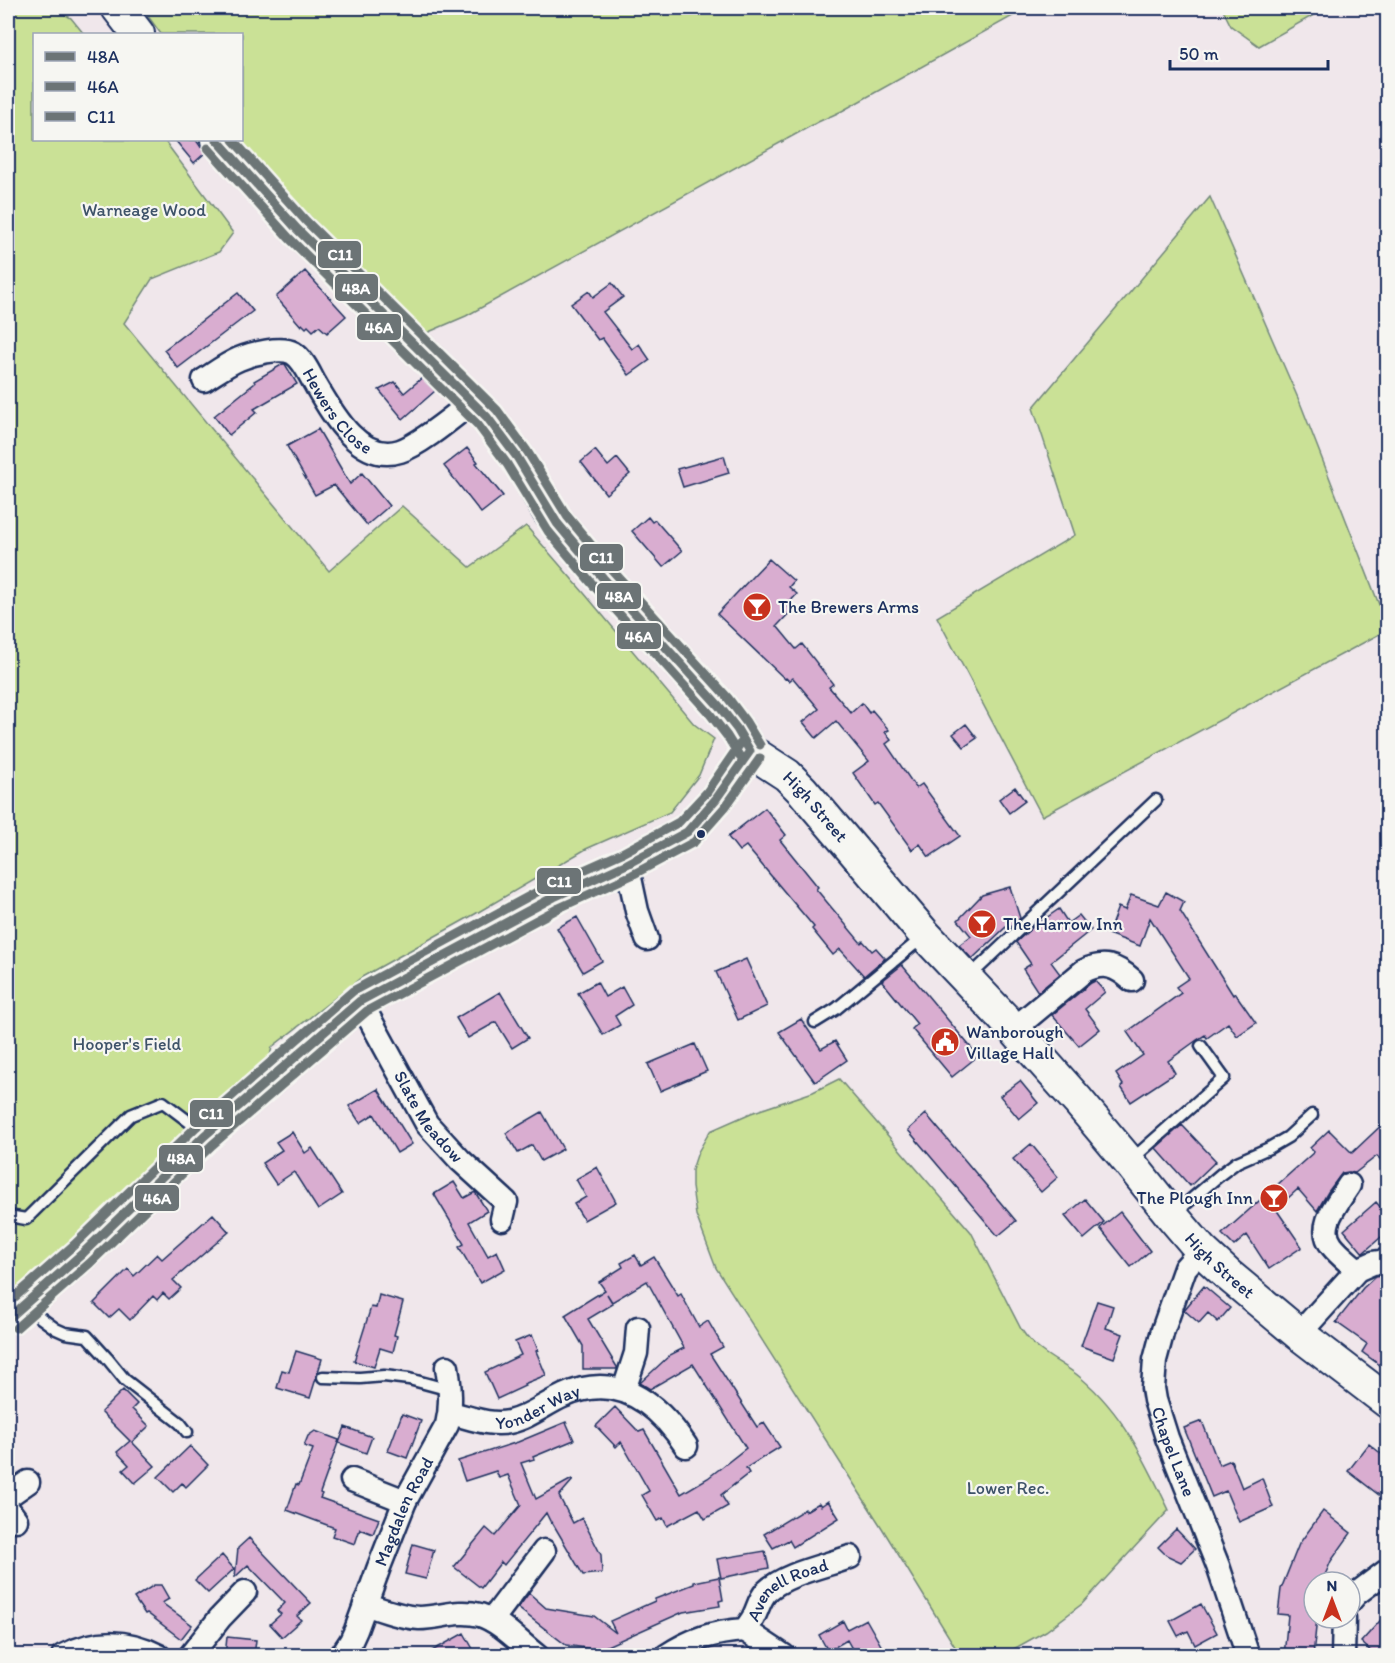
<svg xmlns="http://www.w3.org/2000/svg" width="1395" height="1663" viewBox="0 0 1395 1663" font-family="Itim,sans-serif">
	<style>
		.green { fill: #cae196; stroke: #72887a; stroke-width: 1.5 }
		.building { fill: #d9add0; stroke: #1b2f5e; stroke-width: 1.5 }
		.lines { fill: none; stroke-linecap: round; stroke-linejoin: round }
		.lane-casing { stroke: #1b2f5e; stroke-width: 15 }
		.street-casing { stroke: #1b2f5e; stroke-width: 27 }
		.secondary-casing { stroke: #1b2f5e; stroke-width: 36 }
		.lane { stroke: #f6f6f2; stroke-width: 10 }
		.street { stroke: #f6f6f2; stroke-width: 22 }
		.secondary { stroke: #f6f6f2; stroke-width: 32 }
		.bus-1-casing { stroke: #f6f6f2; stroke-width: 14 }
		.bus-2-casing { stroke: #f6f6f2; stroke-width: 14 }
		.bus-3-casing { stroke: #f6f6f2; stroke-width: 14 }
		.bus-1 { stroke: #6c7476; stroke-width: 9 }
		.bus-2 { stroke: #6c7476; stroke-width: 9 }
		.bus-3 { stroke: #6c7476; stroke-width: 9 }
		.bus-dot { fill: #1b2f5e; stroke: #f6f6f2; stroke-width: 2 }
		.labels { text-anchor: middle; stroke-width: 4.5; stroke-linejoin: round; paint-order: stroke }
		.park-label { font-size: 18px; fill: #3e5369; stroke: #f6f6f2 }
		.street-label { font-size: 18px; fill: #1b2f5e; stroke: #f6f6f2 }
		.poi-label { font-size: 18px; fill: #1b2f5e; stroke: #f6f6f2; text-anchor: start }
		.line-badge { stroke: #f6f6f2; stroke-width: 2 }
		.badge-label { font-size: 16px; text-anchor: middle; font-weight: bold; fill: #fff }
	</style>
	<rect width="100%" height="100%" fill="#f0e7eb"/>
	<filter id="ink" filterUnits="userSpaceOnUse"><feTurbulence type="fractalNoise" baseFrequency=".0167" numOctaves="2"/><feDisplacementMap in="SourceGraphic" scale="12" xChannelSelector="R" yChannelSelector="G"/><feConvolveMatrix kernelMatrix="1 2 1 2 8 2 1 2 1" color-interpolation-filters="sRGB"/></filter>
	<g filter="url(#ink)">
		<path class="green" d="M8,8H54L71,18L84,34H34V140H164L233,233L219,252L152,279L124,323L329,571L402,506L470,567L526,526L584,593L694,724L714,739L699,775L670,812L586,849L475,914L362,977L272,1047L263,1085L8,1319Z
			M142,8H1027L842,111L818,122L466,316L424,334L236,140H242V34H161Z
			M1222,8H1326L1259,46L1231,26Z
			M1210,197L1301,405L1387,625V630L1042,816L937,617L1075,535L1033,408Z
			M839,1079L971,1232L1021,1329C1027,1338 1034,1346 1043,1352C1055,1361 1069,1368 1081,1378C1123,1413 1146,1462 1169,1510L1082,1604L1046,1631L1003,1655H960L882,1528L716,1268L696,1215L692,1187V1170L698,1152L710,1131L751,1113L813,1092Z"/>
		<path class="building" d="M175,140H196L205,153L194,163Z
			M305,271L346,316L327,333L319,326L313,331L308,326L306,328L302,324L301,326L276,297Z
			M612,283L623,297L603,312L632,349L639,344L650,360L629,375L602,338L598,340L571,304L589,291L593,297Z
			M238,293L253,311L178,368L164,350Z
			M283,364H285L297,384L254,409L257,412L229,435L214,416L255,383L254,381Z
			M422,378L435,391L403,419L379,390L395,382L404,393Z
			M318,429L350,484L362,473L389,506L367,525L334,485L315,495L287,446Z
			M467,448L478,462L476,463L503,496L481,513L444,466Z
			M595,450L608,466L617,458L630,474L606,494L581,462Z
			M724,456L729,473L683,487L677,469Z
			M648,517L652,522L655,520L682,551L663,567L632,531Z
			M769,559L794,581L789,587L797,594L787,605L792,610L777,626L796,649L802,644L833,684L829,687L851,713L862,703L869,713L872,710L889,730L885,732L891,740L886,744L916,788L922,784L960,836L929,857L920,844L912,850L878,803L875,805L853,773L869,761L836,721L816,738L803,722L819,709L793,678L789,681L786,678L785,679L717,614Z
			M966,724L977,738L964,747L953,734Z
			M1015,787L1025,801L1009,813L999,799Z
			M765,808L786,835L780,840L818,887L816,889L861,943L863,941L872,951L876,948L885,958L864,976L840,949L833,955L812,929L814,927L746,846L739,851L728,837Z
			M1010,887L1020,918L1008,930L1006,927L972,959L959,945L971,936L958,920L982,895Z
			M1166,892L1184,902L1180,911L1233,995L1235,993L1256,1023L1237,1036L1228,1023L1207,1038L1205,1035L1197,1040L1168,1061L1175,1073L1131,1102L1121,1087L1123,1085L1116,1074L1143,1055L1127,1032L1181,993L1176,987L1189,978L1150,918L1140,946L1108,934L1118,907L1125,910L1131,895L1159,905Z
			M1059,909L1068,923L1079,915L1091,930L1051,962L1060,974L1038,992L1023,969L1031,964L1016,942L1033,927Z
			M577,917L602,961L583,972L557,928Z
			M746,959L767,1006L738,1020L716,972Z
			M902,965L978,1056L952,1077L912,1029L917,1024L882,981Z
			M1095,981L1105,992L1085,1009L1100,1029L1079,1046L1052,1015L1091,983Z
			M597,982L605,997L622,987L632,1005L615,1016L620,1025L603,1035L578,993Z
			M500,992L528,1038L512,1048L496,1022L468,1038L456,1018Z
			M801,1019L821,1049L835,1041L847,1060L815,1082L779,1032Z
			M695,1044L707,1071L660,1091L648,1064Z
			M1020,1081L1038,1103L1019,1119L1000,1096Z
			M378,1089L412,1144L397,1153L374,1114L360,1123L349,1106Z
			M542,1112L563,1149L541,1161L532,1145L518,1153L506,1133Z
			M926,1114L1016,1221L998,1236L908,1130Z
			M1388,1119V1167L1377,1156L1355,1173L1349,1172L1342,1173L1328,1192L1317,1211L1298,1189L1276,1209L1302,1247L1269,1269L1247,1235L1234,1246L1222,1234L1314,1152L1310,1148L1329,1130L1352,1153Z
			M1182,1125L1216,1161L1190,1186L1156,1148Z
			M292,1132L305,1153L312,1148L342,1194L318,1210L294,1172L276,1184L262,1163L282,1150L276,1142Z
			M1031,1144L1058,1177L1041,1192L1013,1159Z
			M597,1167L616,1202L584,1220L574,1204L586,1197L576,1179Z
			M454,1182L464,1198L475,1192L487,1211L469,1222L488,1256L497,1251L505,1269L480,1283L459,1247L464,1244L434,1194Z
			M1085,1199L1104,1222L1084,1239L1065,1216Z
			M1376,1202L1388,1216V1231L1363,1253L1344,1230Z
			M1120,1212L1150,1251L1131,1267L1100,1228Z
			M213,1214L229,1232L173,1280L181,1288L169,1299L163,1293L157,1300L153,1296L130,1320L119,1309L109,1318L94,1303L128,1269L134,1276L157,1254L162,1259Z
			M635,1255L641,1265L654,1257L678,1296L681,1294L699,1327L708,1321L723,1347L710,1354L757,1427L764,1423L780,1447L746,1468L749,1473L721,1495L728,1506L705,1519L699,1509L667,1526L663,1518L657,1521L642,1495L649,1491L621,1442L616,1447L596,1426L615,1407L639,1432L644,1430L681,1494L708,1478L746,1448L693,1364L650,1389L640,1383L670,1355L684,1348L647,1281L612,1302L607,1294L613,1304L588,1319L617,1367V1369H583V1346L565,1315L605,1290L599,1282L623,1267L621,1263Z
			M1388,1275V1371L1362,1352L1367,1344L1336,1322L1363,1288L1375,1277Z
			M1204,1286L1230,1308L1218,1322L1208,1313L1199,1323L1184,1310Z
			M379,1295L403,1302L394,1335L397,1336L393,1352L380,1348L374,1367L354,1361L371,1307L376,1308Z
			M1097,1301L1113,1306L1106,1328L1123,1334L1114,1358L1081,1346Z
			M532,1335L538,1350L536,1351L546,1375L524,1384L525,1386L497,1399L485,1372L521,1355L515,1342Z
			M296,1351L322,1359L310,1398L277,1388L282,1370L289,1372Z
			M123,1390L137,1404L132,1409L149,1426L132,1442L155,1466L135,1483L123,1470L129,1465L117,1452L130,1441L101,1412Z
			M402,1414L421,1421L407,1458L388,1451Z
			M1202,1421L1219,1465L1231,1460L1242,1488L1262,1478L1273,1507L1239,1522L1226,1491L1212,1497L1184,1428Z
			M566,1422L574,1440L533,1457L534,1459L521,1463L536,1499L572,1479L573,1480L559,1496L573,1523L582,1518L601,1555L602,1573L583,1575L552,1522L551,1523L546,1513L504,1565L501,1562L481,1588L454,1567L486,1528L495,1536L521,1505L508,1475L499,1478L496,1471L465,1481L458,1461L518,1442Z
			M345,1427L372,1437L366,1453L339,1443Z
			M315,1431L339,1440L320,1493L322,1494L320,1498L379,1519L373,1534L360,1529L355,1544L332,1536L335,1528L287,1510L296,1484L299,1485L313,1449L304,1446L308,1436Z
			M1369,1444L1388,1459V1502L1348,1471Z
			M190,1446L208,1465L186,1487L182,1483L173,1492L158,1477Z
			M828,1501L839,1518L793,1547L789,1540L773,1548L764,1534L805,1509L806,1511L819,1503L821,1506Z
			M1323,1511L1351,1533L1331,1561L1322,1582H1314V1618H1317L1313,1656H1284L1288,1615L1278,1614L1281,1589L1299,1544Z
			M1176,1529L1195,1549L1181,1562L1166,1555L1158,1547Z
			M249,1538L311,1603L297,1616L301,1620L282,1637L270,1624L281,1614L277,1611L285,1603L248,1565L235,1577L238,1548Z
			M413,1544L434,1550L426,1579L405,1574Z
			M765,1551L769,1568L721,1578L717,1559Z
			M222,1555L234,1569L208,1593L195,1580Z
			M719,1577L723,1600L719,1601L720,1606L683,1612L598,1650L566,1645L518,1608L529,1593L546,1608L594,1616L616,1633L610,1621L655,1601V1599L694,1584V1582Z
			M154,1585H161L169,1599L162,1603L192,1625L181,1639L147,1613L145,1614L134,1598Z
			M1201,1604L1217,1633L1195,1645L1188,1631L1178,1636L1170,1621Z
			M1388,1612V1656H1376L1361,1642Z
			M866,1619L887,1656H856L847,1640L828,1651L819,1635L843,1621L847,1629Z
			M464,1633L477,1656H423Z
			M227,1637L256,1640L254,1656H225Z"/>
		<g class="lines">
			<g class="lane-casing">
				<path id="lane" d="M969,977L1156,800
					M815,1022L836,1009L923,937
					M1130,1161L1224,1078L1201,1046
					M1174,1214L1221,1174L1237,1162L1269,1148L1288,1137L1312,1115
					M8,1216L26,1219L131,1115L163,1102L196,1127L204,1136
					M23,1305L56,1329L65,1333L87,1336L107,1358L125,1380L180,1423L187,1432
					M323,1377L360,1378L384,1376L409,1379L450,1390"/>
			</g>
			<g class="street-casing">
				<g id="street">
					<path id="s1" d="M204,380C215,373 227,364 239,359C251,354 281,346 293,353C303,359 309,373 314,382C331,411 359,464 400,451C420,445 454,416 472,402"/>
					<path d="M627,864L637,911L647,939"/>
					<path id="s2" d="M360,1001L427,1124L460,1160L506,1202L502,1219"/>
					<path d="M1014,1029L1084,971C1104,961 1116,966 1132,980"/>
					<path d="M1349,1185C1338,1203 1316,1226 1332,1246C1339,1255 1349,1262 1357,1270"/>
					<path id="s3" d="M1201,1250L1185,1268L1163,1330L1155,1360L1153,1388L1155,1400L1167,1438L1218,1566L1248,1656"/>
					<path d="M8,1319L82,1254L155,1182L204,1136L360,1001L554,897L627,864L687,832L716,799L750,751"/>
					<path d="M1299,1334L1357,1270L1373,1263L1388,1261"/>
					<path d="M624,1390L636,1353L638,1328"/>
					<path id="s4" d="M450,1413C469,1417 489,1426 509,1422C528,1418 545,1404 563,1396C616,1371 657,1402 686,1446"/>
					<path d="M352,1480L405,1501"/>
					<path d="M8,1496L28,1482"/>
					<path d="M8,1509L16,1520"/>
					<path d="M1350,1601L1356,1594L1388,1570"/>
					<path d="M365,1604C382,1610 401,1617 419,1618C441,1618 457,1609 480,1615C500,1621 520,1643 537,1656"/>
					<path d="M492,1620L544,1551"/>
					<path d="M745,1630L784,1656"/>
					<path d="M63,1656C96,1639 126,1639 159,1656"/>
					<path d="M190,1656L220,1618L245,1592"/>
					<path id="s5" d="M341,1656L351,1641L356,1630L379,1567L405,1501L447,1425C452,1405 450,1387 447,1367"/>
					<path id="s6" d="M666,1656C692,1639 713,1632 745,1630C747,1626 751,1622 753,1618C758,1609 759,1600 766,1592C784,1574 825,1566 850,1557"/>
					<path d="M1343,1656L1344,1618"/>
				</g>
			</g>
			<g class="secondary-casing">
				<g id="secondary">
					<path d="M118,8L138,34"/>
					<path id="s7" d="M217,140L297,229L487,417L517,457L549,512L566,534L603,578L719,706L737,729L750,751L787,775L802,790L925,935L1014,1029L1078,1101L1129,1162L1172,1216L1201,1250L1227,1274L1299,1334L1388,1402"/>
				</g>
			</g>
			<use href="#lane" class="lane"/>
			<use href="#street" class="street"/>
			<use href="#secondary" class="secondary"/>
			<g class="bus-1-casing">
				<path id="bus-1" d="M217,140L297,229L487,417L517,457L557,523L603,578L719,706L737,729L750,751
					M8,1319L82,1254L204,1136L360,1001L554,897L627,864L687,832L716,799L750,751"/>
			</g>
			<g class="bus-2-casing">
				<path id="bus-2" d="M208,148L289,238L478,425L507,464L548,531L594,586L710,714L727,736L740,757
					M16,1328L90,1263L212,1145L367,1011L559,908L632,875L694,842L726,806L760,758"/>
			</g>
			<g class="bus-3-casing">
				<path id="bus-3" d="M233,140L306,221L497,410L527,451L567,516L612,570L728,698L746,722L760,745
					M8,1303L74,1245L196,1127L353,991L548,886L622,853L679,822L707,792L740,744"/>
			</g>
			<use href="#bus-1" class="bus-1"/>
			<use href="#bus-2" class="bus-2"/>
			<use href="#bus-3" class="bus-3"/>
		</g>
	</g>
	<defs>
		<g id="bar-disc" transform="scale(1.5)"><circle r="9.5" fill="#c8321e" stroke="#f6f6f2"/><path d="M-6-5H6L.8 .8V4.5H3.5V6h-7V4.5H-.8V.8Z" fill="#fff"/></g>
		<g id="civic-disc" transform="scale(1.5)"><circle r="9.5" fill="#c8321e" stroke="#f6f6f2"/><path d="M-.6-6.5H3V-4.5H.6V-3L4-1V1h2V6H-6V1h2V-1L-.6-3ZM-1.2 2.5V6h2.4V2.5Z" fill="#fff"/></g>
	</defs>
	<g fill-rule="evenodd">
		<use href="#bar-disc" x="757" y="607"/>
		<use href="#bar-disc" x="982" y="924"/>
		<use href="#civic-disc" x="945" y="1042"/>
		<use href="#bar-disc" x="1274" y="1198"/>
	</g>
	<circle class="bus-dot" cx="701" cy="834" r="5"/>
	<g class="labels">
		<g class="park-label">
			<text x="144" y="216">Warneage Wood</text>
			<text x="127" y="1050">Hooper's Field</text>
			<text x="1008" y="1494">Lower Rec.</text>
		</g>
		<g class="street-label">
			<text dy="6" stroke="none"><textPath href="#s1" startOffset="170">Hewers Close</textPath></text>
			<text dy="6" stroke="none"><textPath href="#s7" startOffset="900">High Street</textPath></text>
			<text dy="6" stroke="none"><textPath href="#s2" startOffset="135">Slate Meadow</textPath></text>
			<text dy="6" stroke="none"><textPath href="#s7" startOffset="1512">High Street</textPath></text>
			<text dy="6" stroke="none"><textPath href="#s4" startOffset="92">Yonder Way</textPath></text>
			<text dy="6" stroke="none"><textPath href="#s3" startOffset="216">Chapel Lane</textPath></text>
			<text dy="6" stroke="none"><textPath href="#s5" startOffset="158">Magdalen Road</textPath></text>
			<text dy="6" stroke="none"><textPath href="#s6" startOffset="146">Avenell Road</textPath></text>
		</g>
		<g class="poi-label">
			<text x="778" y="613">The Brewers Arms</text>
			<text x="1003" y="930">The Harrow Inn</text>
			<text x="966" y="1038">Wanborough<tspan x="966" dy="21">Village Hall</tspan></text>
			<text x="1253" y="1204" text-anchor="end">The Plough Inn</text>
		</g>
	</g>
	<g class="line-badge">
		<rect x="317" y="240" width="45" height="29" rx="6" fill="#6c7476"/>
		<rect x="334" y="273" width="45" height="29" rx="6" fill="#6c7476"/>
		<rect x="356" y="313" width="46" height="28" rx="6" fill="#6c7476"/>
		<rect x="579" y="543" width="45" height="29" rx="6" fill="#6c7476"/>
		<rect x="596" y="582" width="46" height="28" rx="6" fill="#6c7476"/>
		<rect x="616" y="622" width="46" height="28" rx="6" fill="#6c7476"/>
		<rect x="536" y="867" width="46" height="28" rx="6" fill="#6c7476"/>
		<rect x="189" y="1099" width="45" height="29" rx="6" fill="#6c7476"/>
		<rect x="158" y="1144" width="46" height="29" rx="6" fill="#6c7476"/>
		<rect x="134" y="1184" width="46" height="28" rx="6" fill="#6c7476"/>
	</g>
	<g class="badge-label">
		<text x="340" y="260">C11</text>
		<text x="356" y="294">48A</text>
		<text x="379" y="333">46A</text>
		<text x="601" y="563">C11</text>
		<text x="619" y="602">48A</text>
		<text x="639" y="642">46A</text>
		<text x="559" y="887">C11</text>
		<text x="211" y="1119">C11</text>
		<text x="181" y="1164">48A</text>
		<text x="157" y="1204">46A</text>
	</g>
	<rect width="1395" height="1663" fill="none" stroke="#f6f6f2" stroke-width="30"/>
	<rect x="15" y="15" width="1365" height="1633" fill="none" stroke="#1b2f5e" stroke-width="2" filter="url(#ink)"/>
	<rect x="33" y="33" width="210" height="108" fill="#f6f6f2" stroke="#9ea6b7" stroke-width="1.5"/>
	<rect x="45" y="52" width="30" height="9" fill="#6c7476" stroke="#9ea6b7" stroke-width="1.5"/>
	<text x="87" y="63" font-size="18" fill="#1b2f5e">48A</text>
	<rect x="45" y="82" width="30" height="9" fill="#6c7476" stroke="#9ea6b7" stroke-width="1.5"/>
	<text x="87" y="93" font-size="18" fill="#1b2f5e">46A</text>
	<rect x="45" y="112" width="30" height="9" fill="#6c7476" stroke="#9ea6b7" stroke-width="1.5"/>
	<text x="87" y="123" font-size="18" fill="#1b2f5e">C11</text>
	<g transform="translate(1332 1600)"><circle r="28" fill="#f6f6f2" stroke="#9ea6b7" stroke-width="1.5"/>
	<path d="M0-4.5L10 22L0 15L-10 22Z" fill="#c8321e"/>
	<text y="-9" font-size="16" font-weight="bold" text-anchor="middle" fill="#1b2f5e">N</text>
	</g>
	<path d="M1170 60v9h158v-9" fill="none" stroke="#1b2f5e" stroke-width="3"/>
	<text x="1179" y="60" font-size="18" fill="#1b2f5e" stroke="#f6f6f2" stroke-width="4.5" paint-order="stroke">50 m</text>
</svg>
